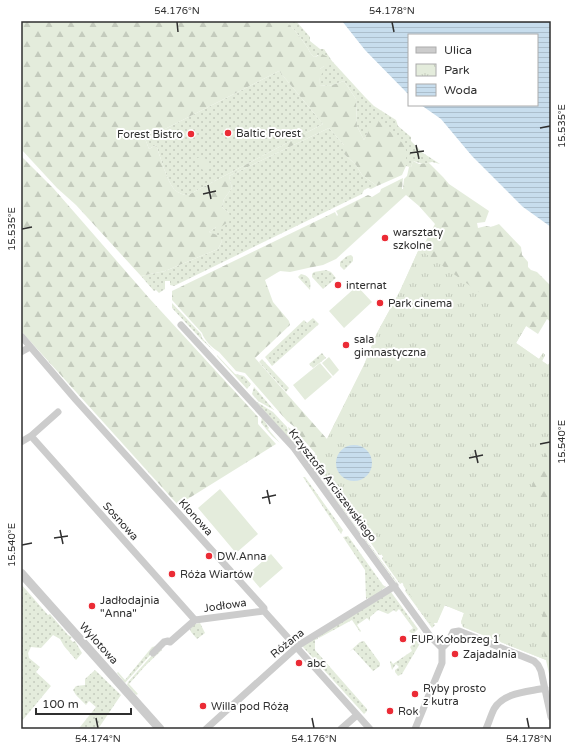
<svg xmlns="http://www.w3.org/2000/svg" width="572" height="750" viewBox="0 0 572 750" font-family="'Varela Round',sans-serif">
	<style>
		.grass { fill: url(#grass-dots) }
		.forest { fill: url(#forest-firs); fill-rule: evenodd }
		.park { fill: url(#park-tufts) }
		.pitch { fill: #e4ecdc }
		.water { fill: url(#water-rules) }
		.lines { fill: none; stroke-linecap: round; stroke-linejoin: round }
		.minor { stroke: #ccc; stroke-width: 7 }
		.tertiary { stroke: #ccc; stroke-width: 9 }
		.ticks { fill: none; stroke: #2f2f2f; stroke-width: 1.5 }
		.poi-dot { fill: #eb2b35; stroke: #fff; stroke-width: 1.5 }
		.labels { text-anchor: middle; stroke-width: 4; stroke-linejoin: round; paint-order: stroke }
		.poi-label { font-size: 11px; fill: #2f2f2f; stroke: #fff; text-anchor: start }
		.street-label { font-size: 11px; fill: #2f2f2f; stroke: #fff }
		.neatline { fill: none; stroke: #2f2f2f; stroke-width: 1.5 }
		.ticks-label { font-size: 10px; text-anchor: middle; fill: #2f2f2f }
	</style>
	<defs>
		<pattern id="grass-dots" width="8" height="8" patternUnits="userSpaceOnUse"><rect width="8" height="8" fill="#e4ecdc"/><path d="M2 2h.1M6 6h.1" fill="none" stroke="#c4cbbd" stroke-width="1.8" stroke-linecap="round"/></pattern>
		<pattern id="forest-firs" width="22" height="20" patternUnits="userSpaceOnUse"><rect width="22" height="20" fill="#e4ecdc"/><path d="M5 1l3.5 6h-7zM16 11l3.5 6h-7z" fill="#c4cbbd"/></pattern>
		<pattern id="park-tufts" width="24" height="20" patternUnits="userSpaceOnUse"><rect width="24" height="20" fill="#e4ecdc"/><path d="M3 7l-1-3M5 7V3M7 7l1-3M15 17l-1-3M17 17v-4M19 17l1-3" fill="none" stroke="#c4cbbd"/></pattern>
		<pattern id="water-rules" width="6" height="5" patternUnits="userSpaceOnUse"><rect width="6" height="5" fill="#c7dded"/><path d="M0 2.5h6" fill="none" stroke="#abbecc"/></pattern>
	</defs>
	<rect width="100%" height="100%" fill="#fff"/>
	<path class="grass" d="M286,21H296L310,37V41L320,49H324L332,61L365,97L374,106L396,120L398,126L411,137V141L423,153L440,164L432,162L423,164L413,161L411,167L406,166V150L368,132L364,140L357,126L356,99L344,81L329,86L319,85L320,69L324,66L318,55L315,57C310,55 310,51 307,47C301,38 294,29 286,21Z
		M279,71L323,124L188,195C183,195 178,193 174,189C166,179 161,158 156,145L149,149L144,136L161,128L163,130Z
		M329,128L344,145V154L356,165L362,175L377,186L371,189L368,188L364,190L362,194L174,286L170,285V281H165V289L159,293L156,290L154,291L141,276L165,271L218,249L222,241L219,236L209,232L216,227L221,226L229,213L222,207L224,199L232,188L229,176Z
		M351,255L353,257V261L344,270L340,266V262L347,256Z
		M326,270L331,272L336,278L323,289L312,277V274L314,272Z
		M301,274C311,276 311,282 310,290L298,277Z
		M172,303L201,334L202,338L214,351L202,340L172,308Z
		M313,318L319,324L272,366L265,357L304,320L307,323Z
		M322,353L326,358L313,368L309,364Z
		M217,355L235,374L244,376L251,384L247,389L217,356Z
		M262,359L289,388L286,392L259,362Z
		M254,387L274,410L258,401L252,394Z
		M252,397L257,402L273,412L287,427L289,436L310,461H308Z
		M262,417L269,428L268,429L280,443L272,436L261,423Z
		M288,427L294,431L293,432L316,458L312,461C304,447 292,444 288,427Z
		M316,463L383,552L381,555H379L345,505L326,483L314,465Z
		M313,466L325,484L343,507L347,514L399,585H398L313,468Z
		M303,477H305L343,530L341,534Z
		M348,536L383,585L386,587L381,590L382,592L370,600L368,598L366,599L365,570L343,537Z
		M384,554L405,581L400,584L382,559Z
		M406,582L423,606L435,625L432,628L405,591L406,590L403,585Z
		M21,584L48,615L50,614L68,635L72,637L70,639L73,642L75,641L82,653L76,660L64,646L60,639L53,635L41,648L31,647L28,653L29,658L40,667L36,672L51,686L22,721Z
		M391,592L418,629L414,633H411L409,631L413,628L399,609L396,612L394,610L388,614L378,610L370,617V621L367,618L357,625L361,631L360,632L352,620L319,638L318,636Z
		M200,623L205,633L197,639L191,632L190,629L195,624Z
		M420,632L423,637L422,640L402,674L398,676L395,672V670L399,667L396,664L392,670L390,662L391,661L393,664L412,651L410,647L414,643Z
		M317,636L318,639L315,640V650L367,709V711L364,714L303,647V645Z
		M364,641L380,663V666L369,674L373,671L353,649L349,652L360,642Z
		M156,646L153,652L125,683L117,673L118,672L125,680L152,647Z
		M161,649L162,650L146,665L129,684L138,694L136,695L127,685L128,682L154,653Z
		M95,670L121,695L98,729H77L80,727L96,707L89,701L86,705L76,695L73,690L76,686L85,685V679Z"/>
	<path class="forest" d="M21,21H286C294,29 301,38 307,47C310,51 310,55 315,57L322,54L328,57L331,62L329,66H324L320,69L323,72L320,77L319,85L329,86L344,81L356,99L357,126L364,140L368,132L367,126L377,120L406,146L405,148L406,150V166L411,167L413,161L419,164L429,163L443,177L449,184L489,211L485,222L477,223L478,228L486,226L491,227L499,224L521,247L522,255L528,262V267L531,270L537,272L551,286V322L547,319L538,334L526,326L516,343L539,359L543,353L545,355L542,361L548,365L551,361V683L546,660L463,627L461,622L464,613L444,605L437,623H434L428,622L402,582L311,459L316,454L301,437L296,428L287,421L245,373L236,371L219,352C212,348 204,340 202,333L172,300V291L335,212L337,216L338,215L336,211L368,195L372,197L380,192L381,189L403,178L402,189H403L404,179L407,176L409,167L406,166L402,175L377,186L362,175L356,165L344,154V145L329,128L229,176L232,188L224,199L222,207L229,213L231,220L221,227H216L209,232L220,236L222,241L218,249L165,271L141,276L76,205L57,188L21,149ZM279,71L323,124L188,195C183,195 178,193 174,189C166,179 161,158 156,145L149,149L144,136L161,128L163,130ZM406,195L419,206L435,224L421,250L419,249L400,291L377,333L364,365L327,439L255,358L290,325L289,321L273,302L265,280L280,271L290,272L308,268L323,265L336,259Z
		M21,156L54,189L149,298L258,417V424L276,444L178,505L21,331Z"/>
	<path class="park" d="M419,249L526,326L516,343L539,359L543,353L545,355L542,361L548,365L551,361V438L528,495L551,508V555L546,580L541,634L546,660L463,627L461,622L464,613L445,605L437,623H434L428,622L402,582L311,459L327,439L364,365L377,333L400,291Z"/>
	<path class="pitch" d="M203,155L211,168L204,172L196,159Z
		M357,286L372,302L344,328L329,311Z
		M329,357L339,370L333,376L322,363Z
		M320,363L332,377L305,400L293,385Z
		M220,489L258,534L236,553L198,508Z
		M271,554L283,568L260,588L248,574Z"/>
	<path class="water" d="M342,21H551V227L523,207L472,156L441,119L421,105H537V35H409V95L365,50Z
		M336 463a18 18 0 1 1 36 0a18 18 0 1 1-36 0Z"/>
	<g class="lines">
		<path class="minor" d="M181,325L294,448L430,636L442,648
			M22,337L76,400L264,608V611L370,729
			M21,352L30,347
			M31,436L195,620
			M21,442L31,436L58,412
			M153,653L164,642L168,641L170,642L195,620L264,611
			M206,729L299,645L395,586
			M341,729L357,715
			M415,729L442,663V648L448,642L453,632L459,631L534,661L538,665L541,671L551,717
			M486,729C489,722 491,715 494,709C504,692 528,692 545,688"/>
		<path class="tertiary" d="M21,573L160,729"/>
	</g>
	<path class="ticks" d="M177,22L178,32M392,22L394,32M540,128L550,126M416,145L419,159M410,153L424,151M208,185L211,199M203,194L216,191M22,229L32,227M540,444L550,442M475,450L478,463M469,458L483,455M267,490L270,504M262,498L276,495M60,530L63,544M54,538L68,536M22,545L32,543M96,718L98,728M312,718L314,728M527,718L529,728"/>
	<g class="poi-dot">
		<circle cx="228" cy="133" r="4"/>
		<circle cx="191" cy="134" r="4"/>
		<circle cx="385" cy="238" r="4"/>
		<circle cx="338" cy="285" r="4"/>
		<circle cx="380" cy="303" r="4"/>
		<circle cx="346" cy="345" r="4"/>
		<circle cx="209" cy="556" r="4"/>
		<circle cx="172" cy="574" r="4"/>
		<circle cx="92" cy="606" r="4"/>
		<circle cx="403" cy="639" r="4"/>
		<circle cx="455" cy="654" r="4"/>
		<circle cx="299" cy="663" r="4"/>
		<circle cx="415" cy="694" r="4"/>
		<circle cx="203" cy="706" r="4"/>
		<circle cx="390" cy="711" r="4"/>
	</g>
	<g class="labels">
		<g class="poi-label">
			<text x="236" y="137">Baltic Forest</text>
			<text x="183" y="138" text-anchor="end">Forest Bistro</text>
			<text x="393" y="236">warsztaty<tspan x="393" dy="13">szkolne</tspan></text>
			<text x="346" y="289">internat</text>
			<text x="388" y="307">Park cinema</text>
			<text x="354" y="343">sala<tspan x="354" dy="13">gimnastyczna</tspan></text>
			<text x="217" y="560">DW.Anna</text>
			<text x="180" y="578">Róża Wiartów</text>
			<text x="100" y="604">Jadłodajnia<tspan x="100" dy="13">"Anna"</tspan></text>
			<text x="411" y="643">FUP Kołobrzeg 1</text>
			<text x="463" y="658">Zajadalnia</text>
			<text x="307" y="667">abc</text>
			<text x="423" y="692">Ryby prosto<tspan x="423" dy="13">z kutra</tspan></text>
			<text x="211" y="710">Willa pod Różą</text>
			<text x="398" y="715">Rok</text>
		</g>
		<g class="street-label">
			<text transform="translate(333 485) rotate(53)" y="4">Krzysztofa Arciszewskiego</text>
			<text transform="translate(196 517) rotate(48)" y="4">Klonowa</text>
			<text transform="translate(121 521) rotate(48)" y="4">Sosnowa</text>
			<text transform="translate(225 605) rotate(-8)" y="4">Jodłowa</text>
			<text transform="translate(99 643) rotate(48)" y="4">Wylotowa</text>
			<text transform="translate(287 643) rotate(-39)" y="4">Różana</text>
		</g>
	</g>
	<rect width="572" height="750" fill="none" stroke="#ffffff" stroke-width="44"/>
	<rect x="408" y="34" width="130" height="72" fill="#ffffff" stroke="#acacac"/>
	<rect x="416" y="47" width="20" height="6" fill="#cccccc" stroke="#acacac"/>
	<text x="444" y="54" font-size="12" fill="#2f2f2f">Ulica</text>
	<rect x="416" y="64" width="20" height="12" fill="url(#park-tufts)" stroke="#acacac"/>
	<text x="444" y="74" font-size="12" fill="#2f2f2f">Park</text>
	<rect x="416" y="84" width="20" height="12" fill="url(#water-rules)" stroke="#acacac"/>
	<text x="444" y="94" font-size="12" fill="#2f2f2f">Woda</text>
	<path d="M36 708v6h95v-6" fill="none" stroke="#2f2f2f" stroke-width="2"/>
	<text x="42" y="708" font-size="12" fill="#2f2f2f" stroke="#ffffff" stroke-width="3" paint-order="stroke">100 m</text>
	<rect x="22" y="22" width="528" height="706" class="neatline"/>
	<g class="ticks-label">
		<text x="177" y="14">54.176°N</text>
		<text x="392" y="14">54.178°N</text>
		<text transform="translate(561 126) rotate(-90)" y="4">15.535°E</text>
		<text transform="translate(11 229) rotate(-90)" y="4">15.535°E</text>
		<text transform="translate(561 442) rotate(-90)" y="4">15.540°E</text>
		<text transform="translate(11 545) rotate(-90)" y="4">15.540°E</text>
		<text x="98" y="742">54.174°N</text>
		<text x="314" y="742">54.176°N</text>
		<text x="529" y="742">54.178°N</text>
	</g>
</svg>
